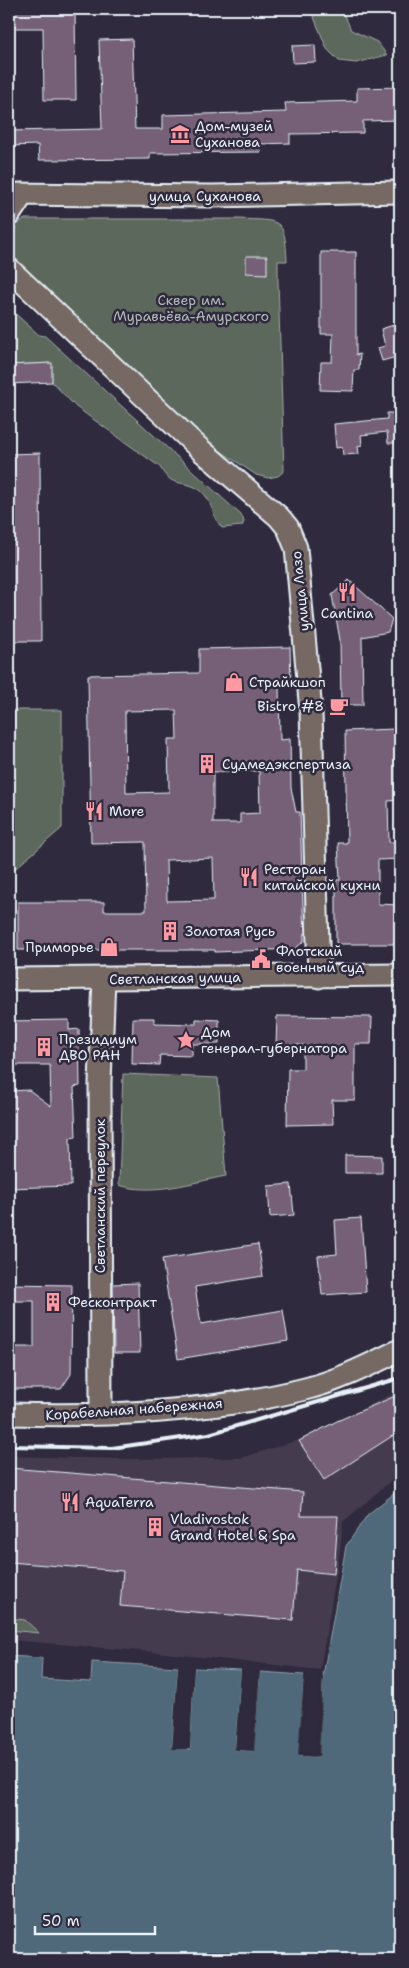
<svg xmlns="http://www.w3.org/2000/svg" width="409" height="1968" viewBox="0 0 409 1968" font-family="'Shantell Sans',sans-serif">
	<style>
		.built { fill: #443a4f }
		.green { fill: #5c675b; stroke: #a2acaa }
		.water { fill: #50687a; stroke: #8d9fac }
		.pier { fill: #2f2a3d }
		.building { fill: #756078; stroke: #e8f1f8; fill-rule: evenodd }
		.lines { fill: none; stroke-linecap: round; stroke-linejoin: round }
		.major-casing { stroke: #e8f1f8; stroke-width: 25 }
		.major { stroke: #766964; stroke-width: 21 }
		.rail { stroke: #e8f1f8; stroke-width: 4 }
		.labels { text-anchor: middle; stroke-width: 5; stroke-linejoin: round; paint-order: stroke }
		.poi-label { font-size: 14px; fill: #e8f1f8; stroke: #2f2a3d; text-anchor: start }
		.street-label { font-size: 14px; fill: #e8f1f8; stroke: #2f2a3d }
		.park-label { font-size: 14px; fill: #b0bab9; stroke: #2f2a3d }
	</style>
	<rect width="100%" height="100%" fill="#2f2a3d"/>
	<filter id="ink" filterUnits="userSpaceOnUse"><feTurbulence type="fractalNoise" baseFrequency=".02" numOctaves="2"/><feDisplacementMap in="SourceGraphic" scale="10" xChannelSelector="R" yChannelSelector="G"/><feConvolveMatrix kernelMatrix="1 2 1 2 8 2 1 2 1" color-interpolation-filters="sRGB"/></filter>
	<g filter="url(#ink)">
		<path class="built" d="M400,1390V1473L343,1522L340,1552L320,1670L165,1653L9,1640V1456L122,1459L241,1458L298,1440Z"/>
		<path class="green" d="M303,9H335L345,16L351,30L377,42L387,55L356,63L339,61L327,49L313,15Z
			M25,219H239C280,221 285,216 287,261H278V280L284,471L278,476L268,478L256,475L206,441L117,359L10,253L9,238L21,221Z
			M9,308L39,335L45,336L242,516L244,522L242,526L222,528C211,516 213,500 200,490C184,479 171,489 160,467L76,407L52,382L51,363L9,365Z
			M9,710H62V828L9,874Z
			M123,1074L218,1078L226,1176C193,1182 153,1196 119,1185Z
			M9,1618L25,1620L39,1633L9,1630Z"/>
		<path class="water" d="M400,1489V1959H9V1656L42,1658L41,1679L91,1682L92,1662L178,1667L172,1748L190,1749L194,1668L241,1670L235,1750L253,1751L260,1672L304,1675L299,1756L318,1757L323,1676L346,1546L368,1514Z"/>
		<path class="pier" d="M178,1667H180L175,1746L188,1747L192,1668H194L190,1749H172Z
			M241,1670H243L237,1748L251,1749L258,1671L260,1672L254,1751L235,1750Z
			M304,1675H307L301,1754L316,1755L320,1676H323L319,1757L298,1756Z"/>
		<path class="building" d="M75,9L76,100H44L43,28H9V10Z
			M132,39L135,129H163V115L286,112L285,103L357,101V88L400,87V120L363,121V133L290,134V143L261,144V152L150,153V159L39,160L38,145L9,146V131L102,129L99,40Z
			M315,45L316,62L293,63L292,46Z
			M321,252H356V355L360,354L359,370H354L353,391L320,390L321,362H332L333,334H321Z
			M246,256H267V274L246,273Z
			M400,323V356L382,361L378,348L385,346L381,329Z
			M52,363V382L9,384V365Z
			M387,413H400V443H388L387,432L361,435L362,445L358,446L359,454L343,455L342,447L336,448L334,424L387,419Z
			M40,453L41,641H9V454Z
			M349,580L392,619L388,632L362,637L363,705H341L340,640L332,595Z
			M290,647L291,686H279L280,740L290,739L291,788L296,812H300L304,941L295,949L215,952V950H18V902H104V911H146L145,842L91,843L88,675L199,673V649ZM176,710L177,739H168L169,792L126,793L125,711ZM259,771L260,813L240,814V823H213V772ZM213,858L214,900L167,901L166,860Z
			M395,729L397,761H400V800L388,801L389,842H400V859L378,860V904L400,905V944H336V880H340L338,843H347L345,731Z
			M277,1016L372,1017L371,1044H355V1100H332L333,1124L287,1125L288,1069H303V1045H276Z
			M133,1018H154V1023L196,1024V1019L219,1020V1044H192V1056L160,1055L159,1065L132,1064Z
			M69,1020V1030L79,1029L80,1086L74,1087L76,1137L70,1138L71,1186L9,1188V1091L29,1090L51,1106L50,1065H9V1021Z
			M345,1155L382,1156V1173H345Z
			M291,1184L294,1215L270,1217L268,1186Z
			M361,1218L366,1292L322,1295L318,1256L337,1254L335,1220Z
			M258,1244L263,1276L195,1287L201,1324L283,1310L288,1341L178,1359L162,1259Z
			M138,1283L140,1353H114L113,1284Z
			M9,1284L72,1285L71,1374L61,1389H9V1347H34V1301H9Z
			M400,1394V1431L324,1480L299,1441L337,1421Z
			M9,1468L303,1492L301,1516H338L334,1574L297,1570L293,1620L120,1606L123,1571L9,1562Z"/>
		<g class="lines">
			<g class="major-casing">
				<path id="major" d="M9,194L212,196L400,192
					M9,215L23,194
					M9,269L201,450L279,517L288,528L296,548L311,712L319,977
					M9,979L400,975
					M101,1413L100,1083L104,978
					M9,1414C103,1417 214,1412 305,1389C338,1381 369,1365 400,1350"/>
			</g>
			<use href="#major" class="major"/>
			<path class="rail" d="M9,1446L112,1448L209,1434L400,1378"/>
		</g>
	</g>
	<defs>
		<g id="museum-bare" transform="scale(1.5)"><path d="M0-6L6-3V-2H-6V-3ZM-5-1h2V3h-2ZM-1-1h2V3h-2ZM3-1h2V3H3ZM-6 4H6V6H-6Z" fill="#ff9aa2" stroke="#2f2a3d" stroke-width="2.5" paint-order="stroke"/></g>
		<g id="restaurant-bare" transform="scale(1.5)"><path d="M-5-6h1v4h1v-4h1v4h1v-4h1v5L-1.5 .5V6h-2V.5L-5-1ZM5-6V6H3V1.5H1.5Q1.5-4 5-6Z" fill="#ff9aa2" stroke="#2f2a3d" stroke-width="2.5" paint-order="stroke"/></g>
		<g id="shop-bare" transform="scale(1.5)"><path d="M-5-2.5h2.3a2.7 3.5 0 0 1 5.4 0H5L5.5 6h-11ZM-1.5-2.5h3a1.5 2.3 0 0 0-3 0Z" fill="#ff9aa2" stroke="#2f2a3d" stroke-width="2.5" paint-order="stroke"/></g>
		<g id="cafe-bare" transform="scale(1.5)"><path d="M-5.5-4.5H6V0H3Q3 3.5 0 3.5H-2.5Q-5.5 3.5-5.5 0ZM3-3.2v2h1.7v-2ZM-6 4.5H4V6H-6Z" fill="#ff9aa2" stroke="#2f2a3d" stroke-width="2.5" paint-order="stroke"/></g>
		<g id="building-bare" transform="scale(1.5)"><path d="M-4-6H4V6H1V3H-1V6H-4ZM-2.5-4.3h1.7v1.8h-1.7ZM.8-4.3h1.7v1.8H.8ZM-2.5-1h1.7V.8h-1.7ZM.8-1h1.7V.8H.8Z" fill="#ff9aa2" stroke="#2f2a3d" stroke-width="2.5" paint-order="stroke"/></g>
		<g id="civic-bare" transform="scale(1.5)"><path d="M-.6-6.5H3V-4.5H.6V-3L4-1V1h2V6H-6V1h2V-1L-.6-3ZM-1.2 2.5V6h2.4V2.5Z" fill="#ff9aa2" stroke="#2f2a3d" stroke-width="2.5" paint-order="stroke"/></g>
		<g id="sight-bare" transform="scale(1.5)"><path d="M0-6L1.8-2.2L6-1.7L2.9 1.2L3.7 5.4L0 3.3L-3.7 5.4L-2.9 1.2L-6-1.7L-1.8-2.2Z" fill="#ff9aa2" stroke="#2f2a3d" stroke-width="2.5" paint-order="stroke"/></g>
	</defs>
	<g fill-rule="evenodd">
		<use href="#museum-bare" x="180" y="134"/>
		<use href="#restaurant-bare" x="347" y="592"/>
		<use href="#shop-bare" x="234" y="682"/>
		<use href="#cafe-bare" x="339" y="706"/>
		<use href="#building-bare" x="207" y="764"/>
		<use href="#restaurant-bare" x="94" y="811"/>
		<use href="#restaurant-bare" x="249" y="877"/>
		<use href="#building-bare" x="170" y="931"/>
		<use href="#shop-bare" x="109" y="947"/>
		<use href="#civic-bare" x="261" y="959"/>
		<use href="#sight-bare" x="186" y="1040"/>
		<use href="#building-bare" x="44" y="1047"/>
		<use href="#building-bare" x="53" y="1302"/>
		<use href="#restaurant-bare" x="70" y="1502"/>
		<use href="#building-bare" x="155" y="1527"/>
	</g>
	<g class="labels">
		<g class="poi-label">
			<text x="195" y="131">Дом-музей<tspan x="195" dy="16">Суханова</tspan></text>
			<text x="347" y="618" text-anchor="middle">Cantina</text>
			<text x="249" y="687">Страйкшоп</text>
			<text x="324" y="711" text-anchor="end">Bistro #8</text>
			<text x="222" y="769">Судмедэкспертиза</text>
			<text x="109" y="816">More</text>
			<text x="264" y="874">Ресторан<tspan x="264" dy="16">китайской кухни</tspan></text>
			<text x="185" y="936">Золотая Русь</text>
			<text x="94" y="952" text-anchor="end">Приморье</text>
			<text x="276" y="956">Флотский<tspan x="276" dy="16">военный суд</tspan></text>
			<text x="201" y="1037">Дом<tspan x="201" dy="16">генерал-губернатора</tspan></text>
			<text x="59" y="1044">Президиум<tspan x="59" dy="16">ДВО РАН</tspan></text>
			<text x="68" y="1307">Фесконтракт</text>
			<text x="85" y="1507">AquaTerra</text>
			<text x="170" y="1524">Vladivostok<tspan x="170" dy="16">Grand Hotel &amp; Spa</tspan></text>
		</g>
		<g class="street-label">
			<text x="205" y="201">улица Суханова</text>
			<text transform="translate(300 591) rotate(-96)" y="5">улица Лазо</text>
			<text transform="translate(175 978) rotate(-1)" y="5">Светланская улица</text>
			<text transform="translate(100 1196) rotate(-90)" y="5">Светланский переулок</text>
			<text transform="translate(134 1409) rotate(-4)" y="5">Корабельная набережная</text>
		</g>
		<g class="park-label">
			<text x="191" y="305">Сквер им.<tspan x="191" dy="16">Муравьёва-Амурского</tspan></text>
		</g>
	</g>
	<rect width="409" height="1968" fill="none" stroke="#2f2a3d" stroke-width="30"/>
	<rect x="15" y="15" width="379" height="1938" fill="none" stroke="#e8f1f8" stroke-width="2" filter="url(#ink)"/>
	<path d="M35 1926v8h120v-8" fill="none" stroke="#e8f1f8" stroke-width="2.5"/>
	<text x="42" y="1926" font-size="15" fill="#e8f1f8" stroke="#2f2a3d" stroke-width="4" paint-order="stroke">50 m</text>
</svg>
